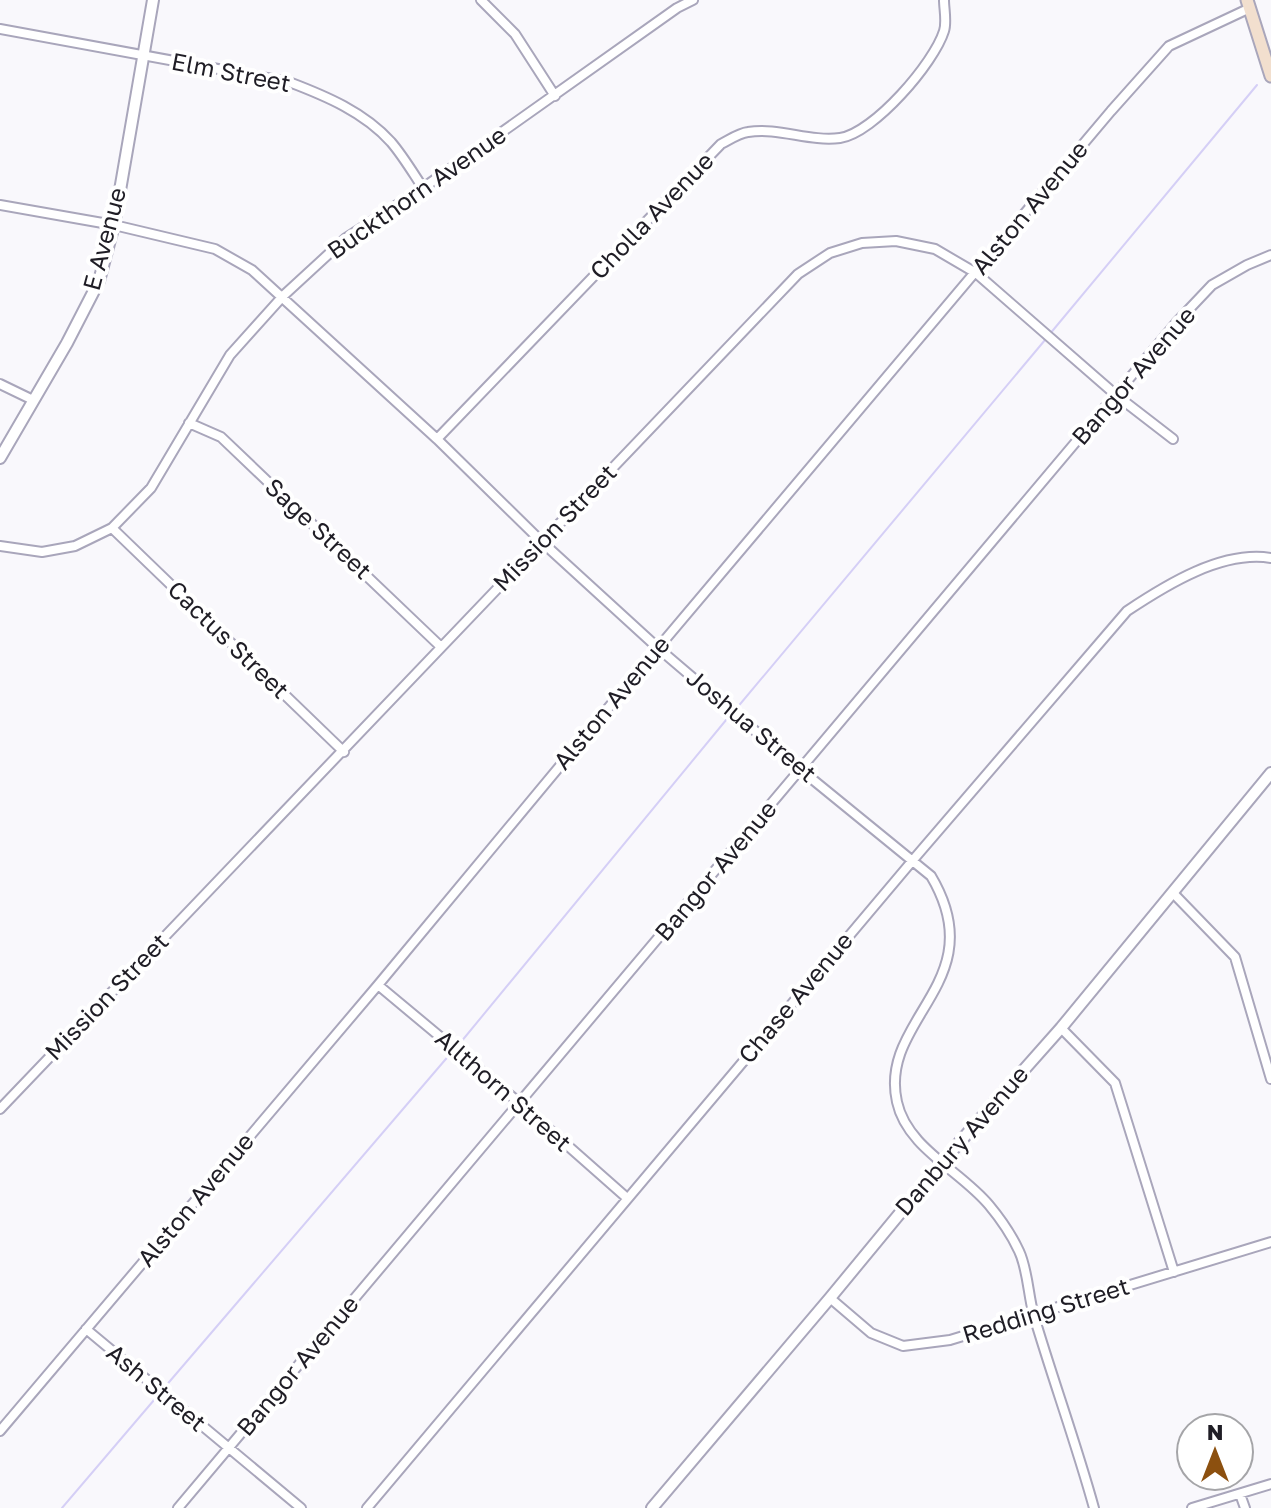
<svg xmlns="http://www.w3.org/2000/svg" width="1271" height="1508" viewBox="0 0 1271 1508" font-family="'Golos Text',sans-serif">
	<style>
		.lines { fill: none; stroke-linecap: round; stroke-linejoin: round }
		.stream { stroke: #d5cff6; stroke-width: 2 }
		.minor-casing { stroke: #a9a6bb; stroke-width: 12 }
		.tertiary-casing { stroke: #a9a6bb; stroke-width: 14 }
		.secondary-casing { stroke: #a9a6bb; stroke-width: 15 }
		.minor { stroke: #fff; stroke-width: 8 }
		.tertiary { stroke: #fff; stroke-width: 10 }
		.secondary { stroke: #f2dfce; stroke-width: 11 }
		.labels { text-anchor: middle; stroke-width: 8; stroke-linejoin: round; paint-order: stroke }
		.street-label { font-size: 24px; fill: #1f1d25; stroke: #fff }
	</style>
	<rect width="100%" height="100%" fill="#f9f8fc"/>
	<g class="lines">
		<path class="stream" d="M1049,335L1257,85
			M736,709L1045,340
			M456,1048L731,714
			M164,1388L451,1053
			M62,1508L160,1393"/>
		<g class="minor-casing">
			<path id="minor" d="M481,0L515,34L555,96
				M0,29L289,82C326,96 364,112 391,142C403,156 413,173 423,188
				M0,205L114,225L215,249L252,270L437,439L542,542L658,648L801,770L931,876C994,982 878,1018 897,1102C907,1148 961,1171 989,1205C999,1217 1012,1236 1019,1251C1028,1270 1028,1295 1034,1316C1053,1380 1076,1443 1094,1508
				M0,384L33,400
				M189,423L221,437L440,646
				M437,439L721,144C729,140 739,133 748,132C779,127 809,142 840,138C874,133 934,63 944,31C947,22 944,9 944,0
				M112,528L344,752
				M0,546L42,552L75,546L112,528L151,488L230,355L283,296L346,238L423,188L677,8L693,0
				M1173,893L1235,957L1271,1079
				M378,985L516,1100L627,1198
				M1061,1028L1115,1083L1174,1272
				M0,1109L798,274L830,253L862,243L896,241L935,249L976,273L1116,395L1173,439
				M830,1298L871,1333L903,1346L950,1340L1271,1242
				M86,1329L301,1508
				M0,1431L378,985L658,648L1111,111L1169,46L1250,8
				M1240,1494L1245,1508
				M178,1508L1176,323L1212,285L1247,265L1271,255
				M367,1508L913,860L1127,611C1166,585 1222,550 1271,558
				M1192,1508L1271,1484"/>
		</g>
		<g class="tertiary-casing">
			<path id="tertiary" d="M0,458L67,343L99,281L114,225L153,0
				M652,1508L830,1298L943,1161L1061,1028L1271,773"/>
		</g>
		<g class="secondary-casing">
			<path id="secondary" d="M1247,0L1271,76"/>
		</g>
		<use href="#minor" class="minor"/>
		<use href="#tertiary" class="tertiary"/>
		<use href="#secondary" class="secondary"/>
	</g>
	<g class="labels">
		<g class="street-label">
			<text transform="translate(231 73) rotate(11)" y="8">Elm Street</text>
			<text transform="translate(417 193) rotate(-35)" y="8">Buckthorn Avenue</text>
			<text transform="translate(1030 208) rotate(-50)" y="8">Alston Avenue</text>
			<text transform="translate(652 216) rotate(-46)" y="8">Cholla Avenue</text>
			<text transform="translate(105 239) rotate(-75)" y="8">E Avenue</text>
			<text transform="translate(1134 376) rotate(-49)" y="8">Bangor Avenue</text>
			<text transform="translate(555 528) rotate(-46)" y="8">Mission Street</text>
			<text transform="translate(318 529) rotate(43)" y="8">Sage Street</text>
			<text transform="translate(228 640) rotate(44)" y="8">Cactus Street</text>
			<text transform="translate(612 703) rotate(-50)" y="8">Alston Avenue</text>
			<text transform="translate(751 726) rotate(40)" y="8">Joshua Street</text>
			<text transform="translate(716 871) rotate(-50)" y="8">Bangor Avenue</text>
			<text transform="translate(107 997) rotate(-46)" y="8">Mission Street</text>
			<text transform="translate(796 998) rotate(-50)" y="8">Chase Avenue</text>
			<text transform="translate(503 1091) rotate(41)" y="8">Allthorn Street</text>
			<text transform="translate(962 1141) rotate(-49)" y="8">Danbury Avenue</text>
			<text transform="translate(196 1200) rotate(-50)" y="8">Alston Avenue</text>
			<text transform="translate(1046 1311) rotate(-17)" y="8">Redding Street</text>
			<text transform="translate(298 1366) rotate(-50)" y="8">Bangor Avenue</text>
			<text transform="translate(156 1388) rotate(40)" y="8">Ash Street</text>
		</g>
	</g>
	<g transform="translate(1215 1452)"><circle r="38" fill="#ffffff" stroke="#a5a5a8" stroke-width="2"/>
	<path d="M0-6L14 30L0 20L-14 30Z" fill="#8c500f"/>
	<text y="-12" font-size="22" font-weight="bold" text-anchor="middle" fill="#1f1d25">N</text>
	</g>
</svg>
